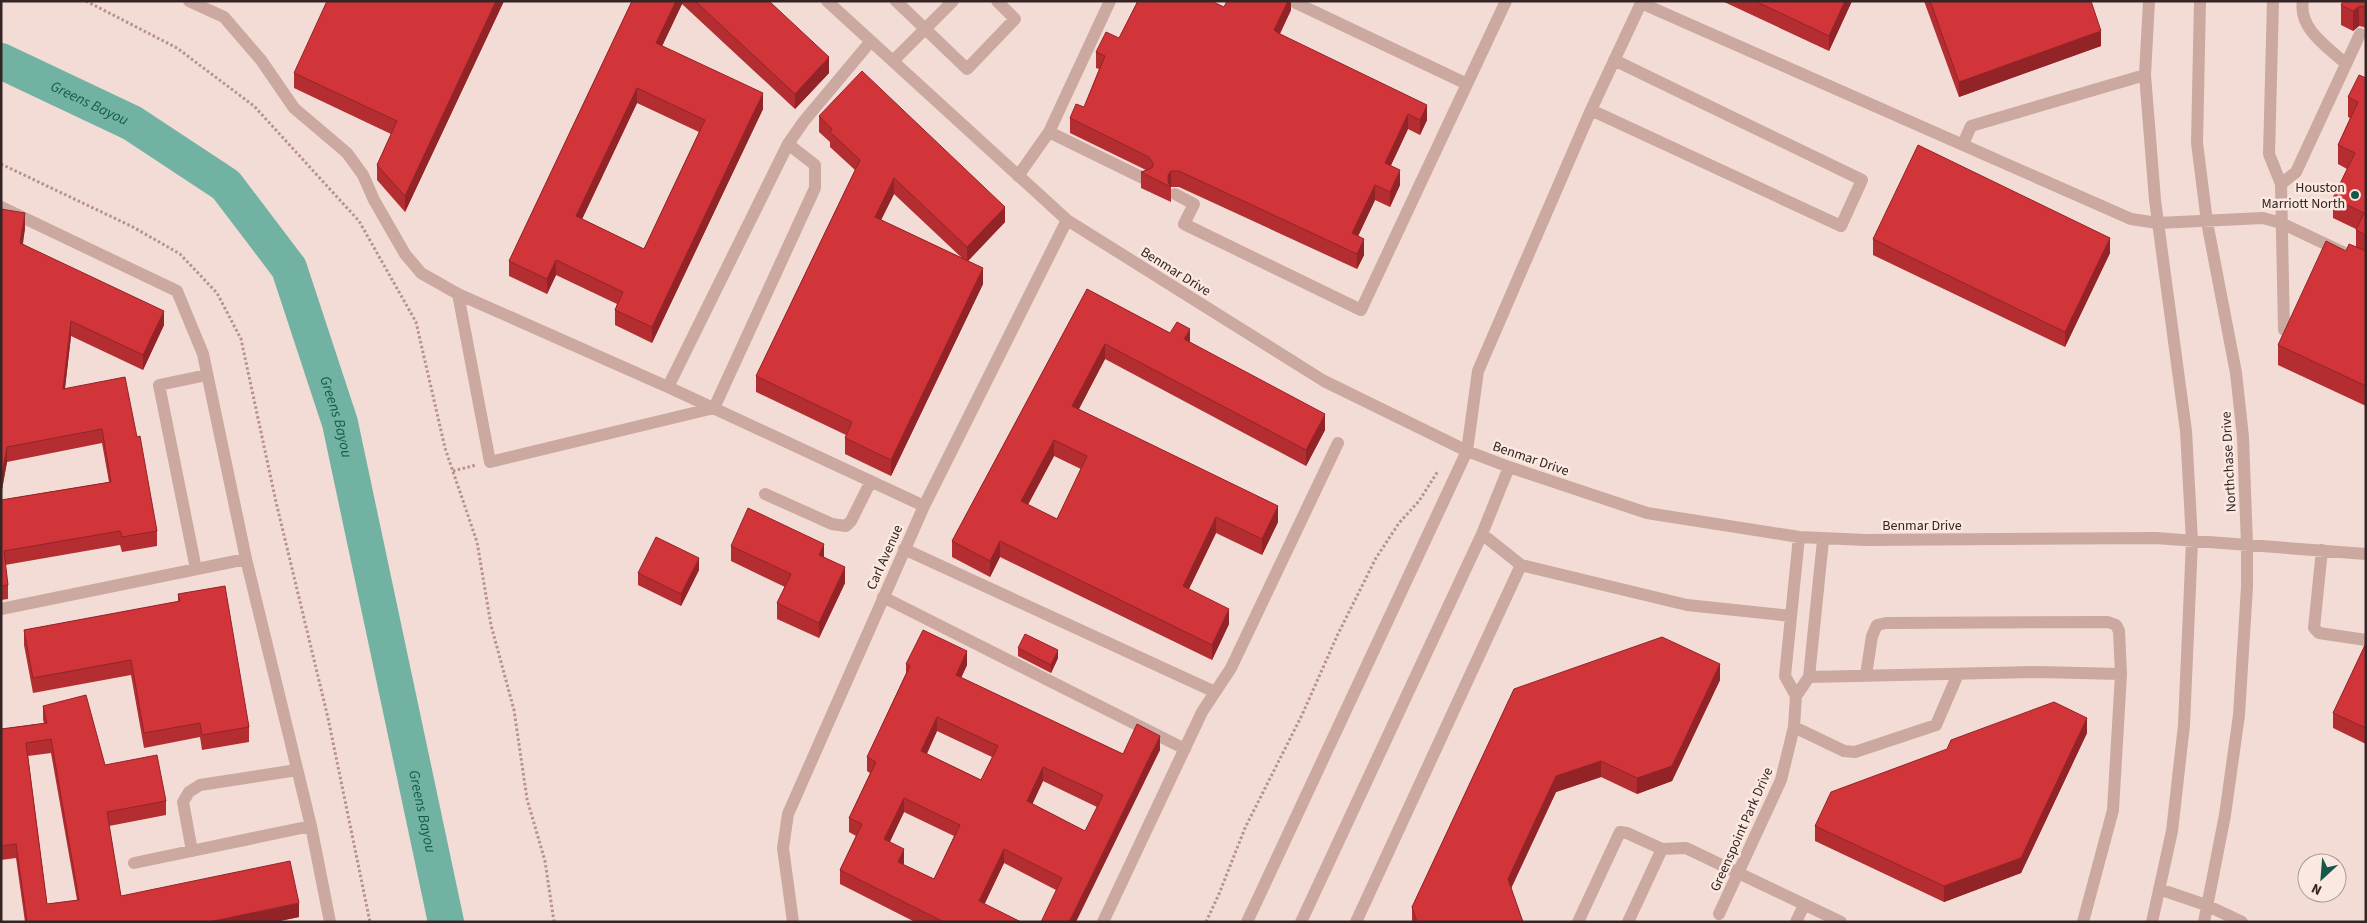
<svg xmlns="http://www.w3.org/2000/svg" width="2367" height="923" viewBox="0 0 2367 923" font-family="'Source Sans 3',sans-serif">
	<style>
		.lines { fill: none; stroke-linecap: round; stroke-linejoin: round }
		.river { stroke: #71b2a3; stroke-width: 36 }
		.path { stroke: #b7918a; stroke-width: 3; stroke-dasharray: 2.5 2.5; stroke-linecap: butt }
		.minor { stroke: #cba8a0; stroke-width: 12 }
		.wall { fill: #b42d31; fill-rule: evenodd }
		.shaded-wall { fill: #922428 }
		.building { fill: #d13439; stroke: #922428; fill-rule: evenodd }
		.poi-dot { fill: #16594b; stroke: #fae8e1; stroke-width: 2 }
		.labels { text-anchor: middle; stroke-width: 5; stroke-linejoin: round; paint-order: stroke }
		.poi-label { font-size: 14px; fill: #342524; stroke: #fae8e1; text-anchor: end }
		.street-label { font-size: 14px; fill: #342524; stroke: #fae8e1 }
		.water-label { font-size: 15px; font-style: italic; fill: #16594b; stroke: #fae8e1 }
	</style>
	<rect width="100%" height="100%" fill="#f3dcd5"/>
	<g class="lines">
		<path class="river" id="s1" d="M1,61L132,123L226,185L289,268L340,423L446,922"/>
		<path class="path" d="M86,1L177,48L254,106L359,221L416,322L445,448L477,542L491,625L514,710L527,799L545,861L554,922
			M1,164L133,227L180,254L217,293L241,339L276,502L328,718L370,922
			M453,471L476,465
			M1206,922L1219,894L1245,828L1302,715L1337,636L1376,558L1399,523L1419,501L1438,471"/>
		<path class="minor" d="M189,1L224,17L261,60L294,108L347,153L363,175L374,200L405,254L421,273L458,294L490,462L714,408L815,188V165L788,144L668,387
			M827,1L1067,220L1324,381L1467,451L1509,467L1647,513L1799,537L1866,540L2156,538L2366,554
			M896,1L967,69L1015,19L997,1
			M1292,1L1467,84
			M2149,1L2145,75L2155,200L2186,431L2192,541L2184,725L2172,831L2152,922
			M2200,1L2197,143L2207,222L2236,373L2243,437L2247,545V587L2239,715L2225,815L2204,922
			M2273,1L2269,154L2281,184L2284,330
			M2303,1C2298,29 2328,47 2346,64
			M1641,3L2131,219L2158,223L2263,218L2281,223L2366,263
			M893,61L953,1
			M1591,110L1841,226L1862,180L1614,60
			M1049,132L1145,179
			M788,144L804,121L871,41
			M1963,144L1971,126L2145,75
			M1018,176L1049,132L1110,1
			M2281,184L2296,172L2360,34
			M1175,194L1194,204L1184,224L1361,310L1506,1
			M1,207L177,291L203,354L246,559L311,826L330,922
			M458,294L668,387L924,506
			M765,494L832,524L846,526L851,521L871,481
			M1482,534L1521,565
			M1799,537L1785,676L1796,696L1809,677L1823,540
			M904,549L1215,692
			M2322,550L2314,628L2319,633L2366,640
			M196,569L159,385L207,375
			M883,597L1185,749
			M1,609L246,559
			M1866,675L1872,636L1877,625L1886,623L2108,622L2116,625L2119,631L2121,674
			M1809,677L2038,672L2121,674L2113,810L2083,922
			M1794,727L1844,751L1855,752L1936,725L1958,674
			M192,851L183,802L189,792L200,785L297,770
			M134,863L311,826
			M2159,889L2206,905L2242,922
			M1719,914L1781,780L1794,727L1796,696
			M793,922L783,848L788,814L924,506L1067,220
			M1103,922L1202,712L1231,668L1338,443
			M1247,922L1467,451L1478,371L1591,110L1642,1
			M1301,922L1482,534L1509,467
			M1356,922L1521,565L1687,605L1791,616
			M1578,922L1620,832L1627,833L1662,849L1686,848L1841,922
			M1628,922L1662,849
			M1796,922L1804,905"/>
	</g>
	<path class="wall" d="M504,1L405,212L377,180V165L391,134L294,88V73Z
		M632,1H769L829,73L795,109L682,4L662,46L763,109L652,343L615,325V310L617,304L556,275L547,294L509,276V261ZM637,103L699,132L644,249L582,219Z
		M1135,1H1211L1224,7L1291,1V10L1280,34L1427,120L1420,135L1408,129L1391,165L1400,185L1390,207L1375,200L1358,236L1364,255L1357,269L1179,187H1171V202L1141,188V172L1146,170L1070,133V118L1084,107L1099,69L1096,68V52L1119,38L1137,2Z
		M1722,1H1852L1829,51Z
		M1924,1H2091L2101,46L1959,97Z
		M2366,1V30L2364,27L2359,26L2353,31L2341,25V5Z
		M2366,78V406L2278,365V345L2346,251L2356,247V229L2333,218V198L2347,169L2338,164V145L2350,118L2348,117V97Z
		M819,116L1005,222L968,261L983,284L891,476L845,454V438L846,435L756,392V376L855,170L830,147V142L819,132ZM894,194L962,258L881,220Z
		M1,209L25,228L23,244L164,325L143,370L71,336L65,389L137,437L157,531V546L122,552L120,545L5,565L8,585V599L1,600V500L109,482L102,443L7,462L1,495Z
		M1873,239L2110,253L2065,347L1873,255Z
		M1087,289L1170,333L1190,342L1325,430L1306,466L1105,359L1079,409L1278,522L1262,555L1216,533L1189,589L1229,624L1212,660L1000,557L990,577L952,557V541ZM1054,456L1081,469L1057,519L1028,505Z
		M731,546L845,583L819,638L777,619V603L785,587L731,561Z
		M699,570L681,606L638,585V573Z
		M178,594L249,727V742L202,750L200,737L144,748L131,675L33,693L24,645V630L178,602Z
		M2366,643V744L2333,728V713Z
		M1018,648L1058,658L1051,673L1018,656Z
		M906,664L967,665L961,678L1123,754L1160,750L1056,890L1004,863L984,904L1021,922H915L840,884V870L856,836L849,832V818L870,773L867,771V757L906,673ZM937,731L992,757L981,780L927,754ZM1043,781L1097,807L1085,831L1032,804ZM904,812L954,836L934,879L903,865L904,863L890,842Z
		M1720,680L1672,781L1637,794L1601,777L1556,792L1511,888L1523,922H1412V907L1514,689Z
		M43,706L105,765L166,801V815L109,826L121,896L299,917L275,922H25L16,858L1,860V729L44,723L43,720ZM51,753L77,900L47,904L28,756Z
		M2087,733L2021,873L1944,902L1815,841V826Z"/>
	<path class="shaded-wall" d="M496,1H504L405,212V196Z
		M676,1H682V4L656,59V43Z
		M1288,1H1291V10L1274,45V30Z
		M1845,1H1852L1829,51V36Z
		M2359,6V26L2353,31V11Z
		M2101,31V46L1959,97V82Z
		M829,57V73L795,109V94Z
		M637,88V103L576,232V216Z
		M763,93V109L652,343V327Z
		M1427,105V120L1420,135V120Z
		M1408,114V129L1385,178V163Z
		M1400,170V185L1390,207V192Z
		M1171,171V186L1168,185V175Z
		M894,178V194L875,232V217Z
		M1375,185V200L1352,249V233Z
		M1005,207V222L967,262V247Z
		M25,213V228L20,258V243Z
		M2110,238V253L2065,347V332Z
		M1364,239V255L1357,269V254Z
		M556,260V275L547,294V279Z
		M983,268V284L891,476V460Z
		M164,311V325L143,370V355Z
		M71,321V336L63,404V389Z
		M1190,329V344L1184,339Z
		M1105,344V359L1072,422V406Z
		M1325,414V430L1306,466V450Z
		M1054,440V456L1021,517V501Z
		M7,447V462L1,495V480Z
		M1278,506V522L1262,555V539Z
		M1216,517V533L1183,601V586Z
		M1000,541V557L990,577V561Z
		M824,544V559L819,555Z
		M699,558V570L681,606V594Z
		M845,567V583L819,638V623Z
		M1229,609V624L1212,660V645Z
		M1058,650V658L1051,673V665Z
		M967,651V665L956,689V675Z
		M1720,664V680L1672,781L1637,794V778Z
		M937,717V731L921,765V751Z
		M2087,718V733L2021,873L1944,902V886Z
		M1160,736V750L1076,922H1069Z
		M1601,761V777L1556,792L1508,895V879L1556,776Z
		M1043,767V781L1027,816V801Z
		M904,798V812L884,853V839Z
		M904,849V863L898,876V862Z
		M1004,849V863L979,916V901Z
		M299,903V917L275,922H209Z"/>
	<path class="building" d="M327,1H496L405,196L377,165L397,121L294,73Z
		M632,1H676L656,43L763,93L652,327L615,310L623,292L556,260L547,279L509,261ZM637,88L705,120L644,249L576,216Z
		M695,1H769L829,57L795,94Z
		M1138,1H1211L1224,7L1227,1H1288L1274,30L1278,33L1427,105L1420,120L1408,114L1385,163L1400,170L1390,192L1375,185L1352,233L1364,239L1357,254L1179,171H1171L1168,175V182L1171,187L1141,172L1152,168L1153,163L1149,157L1070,118L1076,104L1084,107L1105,56L1096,52L1106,32L1119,38Z
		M1755,1H1845L1829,36Z
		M1930,1H2091L2101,31L1959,82Z
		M2343,1H2366V10L2364,7L2359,6L2353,11L2341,5Z
		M862,71L1005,207L967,247L894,178L875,217L983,268L891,460L845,438L852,422L756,376L860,160L830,132L832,129L819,116Z
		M2359,75L2366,78V235L2356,230L2364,213L2333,198L2355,153L2338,145L2358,102L2348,97Z
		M1918,145L2110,238L2065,332L1873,239Z
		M1,209L25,213L20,243L164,311L143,355L71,321L63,389L125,377L137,437L140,436L157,531L122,537L120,531L4,551L8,585L1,586V500L111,482L102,429L7,447L1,480Z
		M2326,241L2346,251L2349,244L2366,251V386L2278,345Z
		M1087,289L1170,333L1177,322L1190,329L1184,339L1325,414L1306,450L1105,344L1072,406L1278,506L1262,539L1216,517L1183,586L1229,609L1212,645L1000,541L990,561L952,541ZM1054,440L1087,456L1057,519L1021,501Z
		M748,508L824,544L819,555L845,567L819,623L777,603L791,574L731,546Z
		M656,537L699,558L681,594L638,573Z
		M225,586L249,727L202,735L200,723L144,733L131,660L33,678L24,630L180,601L178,594Z
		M923,630L967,651L956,675L1123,754L1137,724L1160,736L1069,922H1041L1062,878L1004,849L979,901L1021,922H944L840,870L862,824L849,818L876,762L867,757L910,666L906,664ZM937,717L998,746L981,780L921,751ZM1043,767L1103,795L1085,831L1027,801ZM904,798L960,825L934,879L898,862L904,849L884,839Z
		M1025,634L1058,650L1051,665L1018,648Z
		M1662,637L1720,664L1672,766L1637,778L1601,761L1556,776L1508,879L1523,922H1417L1412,907L1514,689Z
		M2366,643V728L2333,713Z
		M86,695L105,765L157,755L166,801L107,812L121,896L290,861L299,903L209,922H27L16,844L1,846V729L47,723L43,706ZM51,739L79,900L47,904L26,743Z
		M2054,702L2087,718L2021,858L1944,886L1815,826L1831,792L1947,749L1951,740Z"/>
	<circle class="poi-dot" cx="2355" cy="195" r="5"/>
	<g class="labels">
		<g class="poi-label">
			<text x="2345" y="192">Houston<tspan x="2345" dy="16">Marriott North</tspan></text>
		</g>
		<g class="street-label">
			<text transform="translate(1176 271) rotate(32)" y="5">Benmar Drive</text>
			<text transform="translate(1531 458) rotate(19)" y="5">Benmar Drive</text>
			<text transform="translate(2228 462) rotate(-93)" y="5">Northchase Drive</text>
			<text x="1922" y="530">Benmar Drive</text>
			<text transform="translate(884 557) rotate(-66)" y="5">Carl Avenue</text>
			<text transform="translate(1741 829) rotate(-66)" y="5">Greenspoint Park Drive</text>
		</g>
		<g class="water-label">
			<text dy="5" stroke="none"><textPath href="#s1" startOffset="98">Greens Bayou</textPath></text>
			<text dy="5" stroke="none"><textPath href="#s1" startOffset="518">Greens Bayou</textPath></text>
			<text dy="5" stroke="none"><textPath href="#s1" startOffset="922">Greens Bayou</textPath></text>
		</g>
	</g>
	<rect width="2367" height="923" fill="none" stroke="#342524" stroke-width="5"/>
	<g transform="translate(2322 878) rotate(206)"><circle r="24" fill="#fae8e1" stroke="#ab9a95"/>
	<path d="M0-4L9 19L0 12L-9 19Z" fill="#16594b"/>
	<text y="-8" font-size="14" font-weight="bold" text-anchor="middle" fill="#342524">N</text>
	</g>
</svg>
